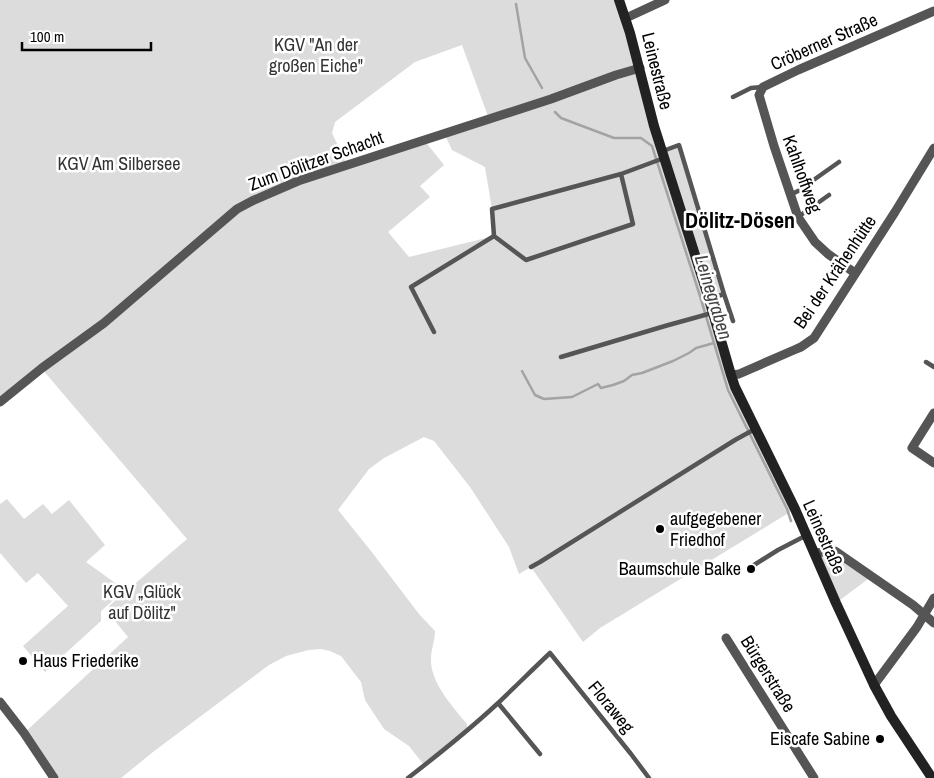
<svg xmlns="http://www.w3.org/2000/svg" width="934" height="778" viewBox="0 0 934 778" font-family="'Archivo Narrow',sans-serif">
	<style>
		.green { fill: #dcdcdc; fill-rule: evenodd }
		.lines { fill: none; stroke-linecap: round; stroke-linejoin: round }
		.stream { stroke: #a3a3a3; stroke-width: 2.5 }
		.service { stroke: #555; stroke-width: 4.5 }
		.minor { stroke: #555; stroke-width: 9 }
		.secondary { stroke: #222; stroke-width: 10 }
		.poi-dot { fill: #000; stroke: #fff; stroke-width: 2 }
		.labels { text-anchor: middle; stroke-width: 5; stroke-linejoin: round; paint-order: stroke }
		.street-label { font-size: 18px; fill: #000; stroke: #fff }
		.park-label { font-size: 18px; fill: #333; stroke: #fff }
		.poi-label { font-size: 18px; fill: #000; stroke: #fff; text-anchor: start }
		.water-label { font-size: 19px; font-style: italic; fill: #444; stroke: #fff }
		.district-label { font-size: 22px; font-weight: bold; fill: #000; stroke: #fff }
	</style>
	<rect width="100%" height="100%" fill="#fff"/>
	<path class="green" d="M0,0H619L662,151L679,145L724,294L709,298L731,375L795,509L600,628L583,642L531,567L519,574L509,547L470,487L434,441L424,437L384,458L369,469L338,510L371,551L419,614L435,631C435,641 431,649 431,659C430,682 453,707 467,724V730L424,765L409,746L384,729L365,700L361,682L341,656L330,651L321,649L309,650L286,656L269,665L153,752L121,778H54L24,733L128,637L111,616L109,606L187,539L42,369L0,402ZM462,45L489,119L444,133L452,150L485,167L492,209L494,236L409,257L388,232L430,197L420,186L444,165L424,140L347,165L332,133L335,122L415,62Z
		M7,499L24,519L43,504L52,514L69,500L105,545L86,562L125,590L101,611V621L45,672L23,646L68,606L38,573L26,583L0,553V504Z
		M835,551L872,576L836,603L814,553Z"/>
	<g class="lines">
		<path class="stream" d="M516,4L525,58L542,88
			M555,112L561,118L614,138H641L652,146L700,296L728,390L787,509L791,521
			M522,371L535,395L544,399L572,397L598,384L601,388L613,385L624,381L632,375L642,373L673,361L689,353L696,348L714,343"/>
		<path class="service" d="M733,97L751,88L762,87
			M663,151L679,145L724,294L709,299
			M621,174L633,224L526,260L494,236L492,209L621,174L664,158
			M790,195L798,191L839,162
			M798,217L829,195
			M685,224L701,219
			M724,294L733,321
			M434,332L411,287L494,236
			M561,357L665,326L712,313
			M926,362L934,367
			M754,565L778,550L805,536
			M531,567L540,562L735,440L755,429
			M498,703L540,754
			M408,778C439,754 469,730 497,704C515,687 532,670 550,653L631,754L649,778"/>
		<path class="minor" d="M626,18L665,0
			M855,273L828,254L815,242L798,217L774,146L759,95L763,87L798,70L934,11
			M731,375L739,374L794,350L801,347L814,338L895,212L934,148
			M0,402L42,368L104,323L237,209L252,201L298,181L551,99L616,75L640,68
			M934,413L912,448L934,463
			M814,553L835,551L913,605L934,623
			M726,638L814,778
			M874,685L917,627L934,598
			M0,702L24,733L54,778"/>
		<path class="secondary" d="M619,0L630,33L654,126L709,299L731,375L735,387L795,509L836,603L874,685L891,716L932,778"/>
	</g>
	<g class="poi-dot">
		<circle cx="660" cy="529" r="5"/>
		<circle cx="751" cy="569" r="5"/>
		<circle cx="23" cy="661" r="5"/>
		<circle cx="880" cy="739" r="5"/>
	</g>
	<g class="labels">
		<g class="street-label">
			<text transform="translate(824 42) rotate(-24)" y="6">Cröberner Straße</text>
			<text transform="translate(657 71) rotate(76)" y="6">Leinestraße</text>
			<text transform="translate(316 161) rotate(-20)" y="6">Zum Dölitzer Schacht</text>
			<text transform="translate(802 174) rotate(70)" y="6">Kahlhoffweg</text>
			<text transform="translate(835 272) rotate(-56)" y="6">Bei der Krähenhütte</text>
			<text transform="translate(824 537) rotate(66)" y="6">Leinestraße</text>
			<text transform="translate(768 674) rotate(58)" y="6">Bürgerstraße</text>
			<text transform="translate(611 707) rotate(51)" y="6">Floraweg</text>
		</g>
		<g class="park-label">
			<text x="316" y="51">KGV "An der<tspan x="316" dy="21">großen Eiche"</tspan></text>
			<text x="119" y="170">KGV Am Silbersee</text>
			<text x="142" y="598">KGV „Glück<tspan x="142" dy="21">auf Dölitz"</tspan></text>
		</g>
		<g class="poi-label">
			<text x="670" y="525">aufgegebener<tspan x="670" dy="21">Friedhof</tspan></text>
			<text x="741" y="575" text-anchor="end">Baumschule Balke</text>
			<text x="33" y="667">Haus Friederike</text>
			<text x="870" y="745" text-anchor="end">Eiscafe Sabine</text>
		</g>
		<g class="water-label">
			<text transform="translate(714 297) rotate(73)" y="7">Leinegraben</text>
		</g>
		<g class="district-label">
			<text x="740" y="228">Dölitz-Dösen</text>
		</g>
	</g>
	<path d="M22 42v8h129v-8" fill="none" stroke="#000000" stroke-width="2.5"/>
	<text x="30" y="42" font-size="15" fill="#000000" stroke="#ffffff" stroke-width="4" paint-order="stroke">100 m</text>
</svg>
